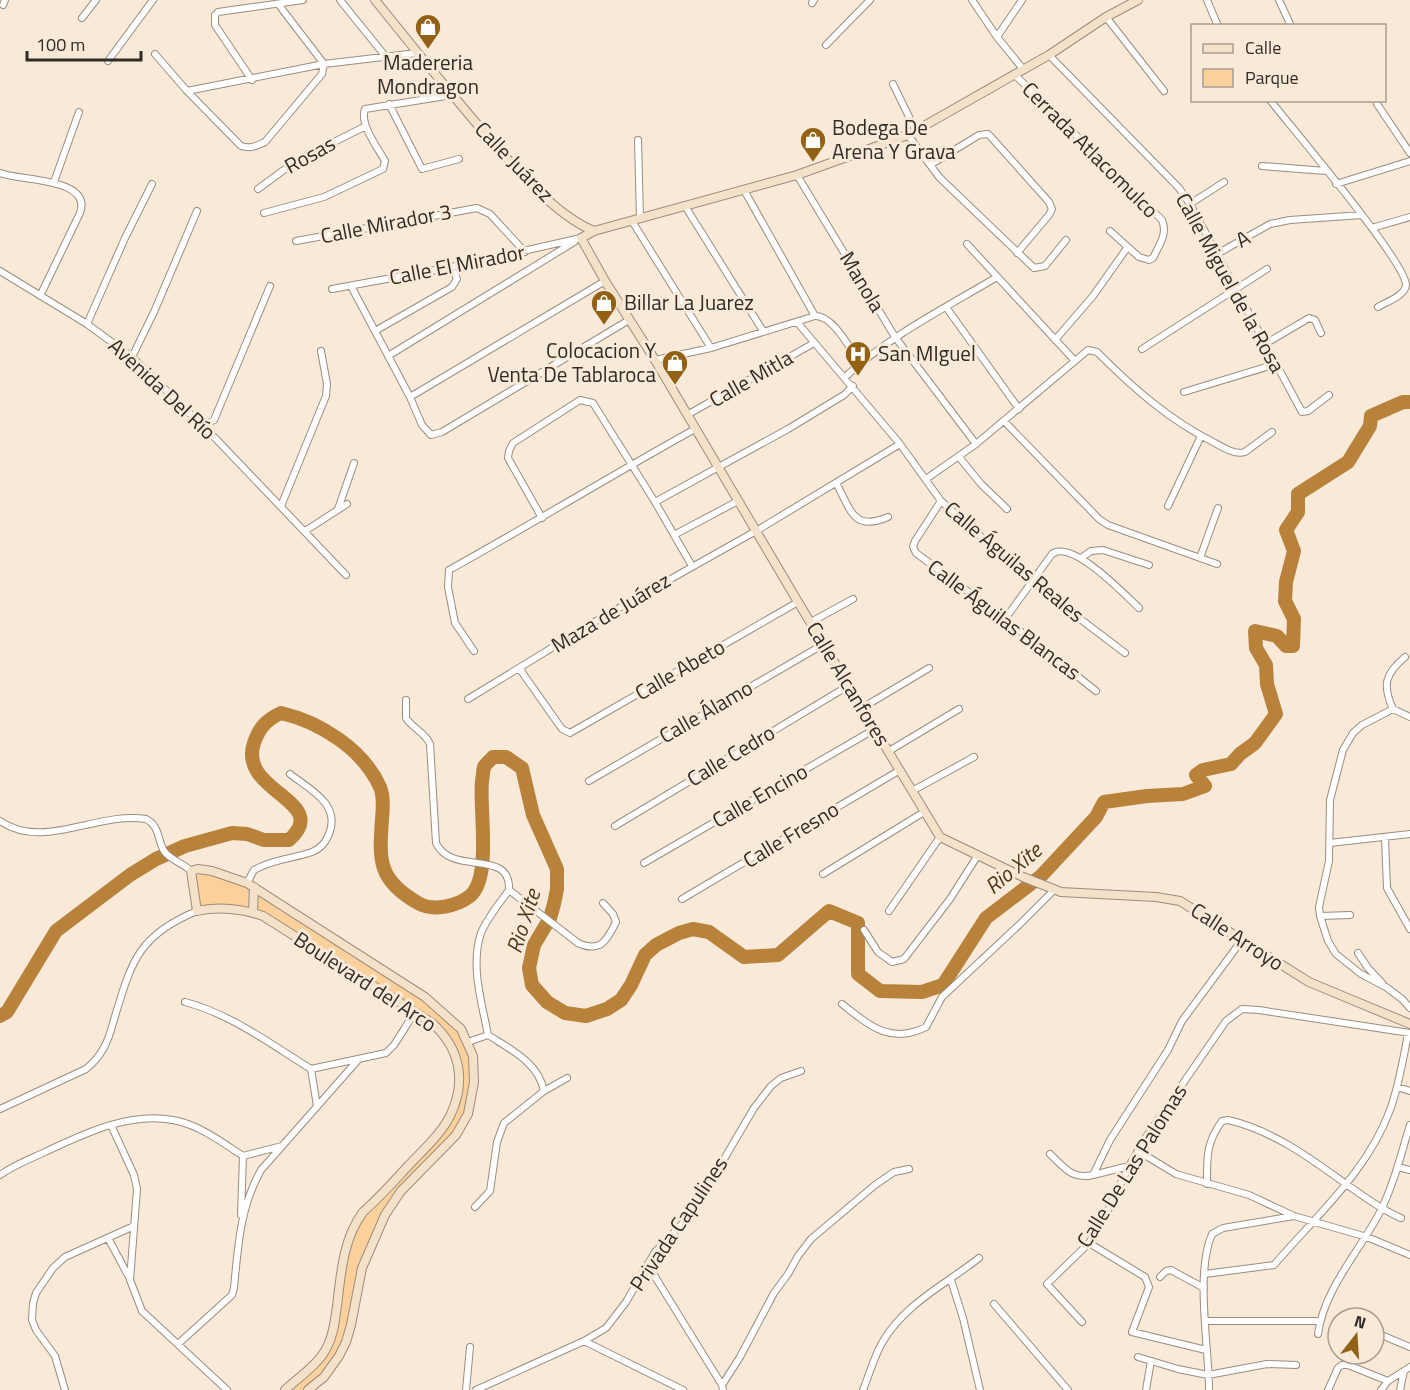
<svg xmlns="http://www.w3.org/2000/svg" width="1410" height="1390" viewBox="0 0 1410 1390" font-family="'Titillium Web',sans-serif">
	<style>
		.green { fill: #fcd09b }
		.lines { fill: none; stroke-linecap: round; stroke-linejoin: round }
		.river { stroke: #b8823b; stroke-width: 14 }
		.street-casing { stroke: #9a8d7e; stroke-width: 8 }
		.secondary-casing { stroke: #9a8d7e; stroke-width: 10 }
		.street { stroke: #fff; stroke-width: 6 }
		.secondary { stroke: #f3e1c9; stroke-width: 8 }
		.labels { text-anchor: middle; stroke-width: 6; stroke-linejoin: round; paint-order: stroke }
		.poi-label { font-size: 21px; fill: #322c26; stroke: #f8e9d9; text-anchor: start }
		.street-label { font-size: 21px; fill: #322c26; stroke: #f8e9d9 }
		.water-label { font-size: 22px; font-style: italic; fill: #50381a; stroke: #f8e9d9 }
	</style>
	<rect width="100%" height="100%" fill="#f8e9d9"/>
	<path class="green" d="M193,870L231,877L425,997L461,1029L475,1070L463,1124L401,1191L378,1229L339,1356L308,1390H285L327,1348L354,1225L450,1116L460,1076L442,1032L253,912L197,911Z"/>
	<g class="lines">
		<path class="river" d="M0,1016L7,1012L56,931L130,875L156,859L185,846L232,833L247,834L264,840H289C333,801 237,792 254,743C259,728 266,720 281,713C320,722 363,749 380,787C384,796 383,809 382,819C379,861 378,880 418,903C433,912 457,906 470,896C492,878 479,808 482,781C483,776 483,771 484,767C486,763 491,760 493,757H506L522,768L533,815L557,869V889L554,904L550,918L534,945L529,968L532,985L547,1002L565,1013L586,1016L607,1009L621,1000L631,985L645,955L656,945L679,933L693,929L709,932L744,957L778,955L829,911L858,923V974L880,991L922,992L943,985L986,918L1041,876L1096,817L1104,802L1147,796L1183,794L1205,786L1196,775L1203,770L1231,764L1240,754L1255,743L1276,714L1267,684L1266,665L1256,648L1255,631L1277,636L1286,646H1293L1294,619L1285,601L1286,582L1294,551L1286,530L1298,512V494L1348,462L1370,426L1371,416L1403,402H1410"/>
		<g class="street-casing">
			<path id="street" d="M340,0L386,57
				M972,0L997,37L1023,69
				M1207,0L1218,26
				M1279,0L1291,26
				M812,3L814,0
				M3,5L5,0
				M1106,17L1164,91
				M82,18L96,0
				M997,37L1022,0
				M826,45L870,0
				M155,54L187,91L241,146C251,149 256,146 265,142L322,74L324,64L279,5
				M1049,55L1179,188L1190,204L1302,412L1308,411L1329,395
				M108,61L153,0
				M1014,74L1162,220C1168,234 1159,245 1153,258L1149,260L1139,257L1110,231
				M252,80L215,25V15L218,12L303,0
				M893,84L916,131
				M187,91L324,64L417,53
				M1270,100C1291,127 1406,262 1406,285C1405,296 1386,302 1378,307
				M389,104L422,169L459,159
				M1377,104L1410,153
				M908,135L939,177L1034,268L1045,266L1066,240
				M638,140L640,218
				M930,165L979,135L988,134L991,137L1049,202L1052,209L1049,215L1017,253
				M1262,166L1326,171
				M0,173C18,181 93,177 80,213L40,296
				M797,175L895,337L976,444
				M54,182L79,112
				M1336,184L1410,161
				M258,189L296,161L366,126
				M744,190L815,316C833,315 850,349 860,363
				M1190,204L1224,182
				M685,206L763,331
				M264,213L324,197L383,169L385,161C378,148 359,124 365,109L452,95
				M632,221L711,348
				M1372,228L1410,217
				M296,241L477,208L490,214L525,252
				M967,244L1075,361
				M1217,254L1270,224L1290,220L1362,215
				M0,271L87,324L132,357L217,440L346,575
				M351,286L410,397L422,425L431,435L442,432L629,320
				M332,289L452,267L581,238
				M946,307L1019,409
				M797,322L900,444L941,501L1033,583L1125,653
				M87,324L125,238L152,184
				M375,331L452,287L457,279L452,267
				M1055,340L1093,296L1127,248
				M1265,344L1309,318L1315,320L1321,333
				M1142,349L1267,269
				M388,356L574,242
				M132,357L154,312L197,211
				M655,360L711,348L815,316
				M845,377C889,336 945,308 997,277
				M1184,392L1276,364
				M410,397L605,281
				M687,415L814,343
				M1004,421L1099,519L1108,525L1217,564
				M202,426L214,420L270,286
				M959,457L981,484L1007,509
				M926,479L976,444L1088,350L1097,352C1133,388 1169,420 1215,443C1224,448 1235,455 1245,452L1272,432
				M836,483C851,509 852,532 888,517
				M941,501L915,541L913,547L916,553L1005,619L1096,691
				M655,502L788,429L844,395L853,386
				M281,506L326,396L327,384L321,351
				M1168,506L1201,436
				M338,509L354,463
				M542,518L508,458L509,451L513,443L580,400L593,403L655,502L692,566
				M305,531L347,504
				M674,535L738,501
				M1081,558L1091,551L1103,550L1149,565
				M1200,558L1218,508
				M1005,619L1052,554C1072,539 1124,594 1139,608
				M811,622L853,599
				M474,651L455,623L448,587L449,570C532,524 612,475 695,429
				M1405,657C1385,674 1382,685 1393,709L1362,725L1353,733L1343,750L1330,800L1329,861L1319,907L1320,916L1328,941L1336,954L1361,974L1386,987L1402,999L1410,1008
				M519,668L562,729L570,733L798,602
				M468,699L596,621L756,531L900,444
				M406,700V718C412,728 425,732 430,744L436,843C452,877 511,847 509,890L578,943C600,953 607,941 616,922L613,914L603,903
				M862,708L929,668
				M1393,709L1410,717
				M889,751L959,709
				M589,781L824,644
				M912,791L974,757
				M0,821C43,851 98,811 146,819C160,826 157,839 164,851C170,860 183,863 191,871
				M615,826L848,686
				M1385,838L1387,888L1410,929
				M1330,843L1410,834
				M644,863L875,729
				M823,874L924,812
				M247,883L254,870L258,868C275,859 295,858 312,852C322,848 327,841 330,831C339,803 309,789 290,774
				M682,899L900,770
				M889,911L940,837
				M1320,916L1350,915
				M864,930L878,952L892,962L904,959L950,899L978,855
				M1358,953L1368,968L1383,984
				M185,1002C231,1014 272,1045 311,1069L386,1053L394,1045L415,1012
				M842,1004C869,1025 890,1045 926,1027L942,997L1020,924L1054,890
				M488,1035C482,1003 470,966 481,933C487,918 499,904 509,890
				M468,1042L488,1035C510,1049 539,1063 544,1091
				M311,1069L317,1106
				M1397,1087L1410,1091
				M0,1109L86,1069C102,1056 108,1042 113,1023C131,964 136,936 197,911
				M111,1125L134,1175L137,1189L130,1280L142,1311L227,1390
				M1138,1151L1176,1174L1249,1195L1294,1216L1367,1237L1410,1255
				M1050,1154C1065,1168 1072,1180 1093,1175
				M243,1156L282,1146
				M1129,1166L1093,1175L1110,1140L1168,1050L1182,1021L1242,940
				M1398,1167L1410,1170
				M0,1175C14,1165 30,1159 45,1152C85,1133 133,1110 178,1121C202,1127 223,1143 243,1156L241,1215
				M1207,1184C1207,1157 1206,1143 1222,1121L1228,1120C1272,1130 1310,1158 1346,1184C1365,1197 1380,1209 1401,1218
				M475,1207L490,1191L497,1142L504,1123L544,1091L567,1078
				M108,1238L130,1279
				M1089,1243L1145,1277L1149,1287L1132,1332L1206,1350
				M648,1264L657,1280L722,1385
				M1205,1274L1274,1265C1315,1217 1368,1171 1390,1110C1399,1086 1403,1059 1408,1034
				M1160,1277L1166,1271L1171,1270L1204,1288
				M951,1280L963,1318L980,1390
				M994,1304L1068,1390
				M1205,1321H1320
				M1082,1322L1047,1284L1089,1243L1106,1215L1129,1166L1146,1137L1226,1021L1242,1009L1259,1010L1410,1033
				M1374,1332L1410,1347
				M1318,1334C1324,1289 1359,1252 1380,1212C1394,1184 1401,1154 1410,1125
				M584,1341L683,1390
				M178,1344L232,1295L234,1288C238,1247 240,1207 261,1170L358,1060
				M1138,1357L1178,1369L1208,1375L1267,1364L1296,1365
				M65,1390L55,1356L36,1330L32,1320L33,1303L36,1293L53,1268L65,1257L134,1226
				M466,1390L470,1347
				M476,1390L584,1341L606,1328L626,1302L655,1252L684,1222L697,1205L754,1108L771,1086L781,1078L801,1071
				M723,1390L722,1385L740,1357L774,1293L788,1274L798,1256L811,1239L875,1185L894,1172L909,1169
				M863,1390C869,1375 874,1357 882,1343C903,1305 946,1284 979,1258
				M1146,1390L1151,1361
				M1209,1390C1209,1347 1195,1273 1212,1234L1223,1228L1294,1216
				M1328,1390L1338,1368L1342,1365H1348L1388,1381
				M1381,1390L1388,1381L1410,1367
				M1400,1390L1404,1371"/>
		</g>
		<g class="secondary-casing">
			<path id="secondary" d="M375,0C406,39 438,78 471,117C501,152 551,214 594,231
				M1138,0L1106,17L1049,55L908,135L797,175L594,231L581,238L605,281L655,360L798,602L940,837L1023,877L1061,892L1156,897L1180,901L1309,982L1410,1024
				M253,912L254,887
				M285,1390C299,1377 319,1364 327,1347C334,1334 335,1319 337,1306C341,1273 343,1239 363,1212C379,1198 394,1181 408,1166C423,1150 441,1134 450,1116C467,1081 460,1048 432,1023L263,916C244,909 218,906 197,911L191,871L198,869L212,871L247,883L425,997L461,1029L473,1056L474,1082L468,1114L456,1135L401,1191L385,1215L362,1268L351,1325L346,1342L339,1356L324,1377L308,1390"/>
		</g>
		<use href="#street" class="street"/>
		<use href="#secondary" class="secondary"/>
	</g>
	<defs>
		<g id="shop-pin" transform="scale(1.35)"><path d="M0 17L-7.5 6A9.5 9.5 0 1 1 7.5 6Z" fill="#936113" stroke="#f8e9d9"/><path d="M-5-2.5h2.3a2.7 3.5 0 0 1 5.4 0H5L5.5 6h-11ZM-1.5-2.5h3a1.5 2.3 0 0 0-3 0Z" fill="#fff"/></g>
		<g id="hospital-pin" transform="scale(1.35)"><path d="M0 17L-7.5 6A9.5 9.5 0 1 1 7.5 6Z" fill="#936113" stroke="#f8e9d9"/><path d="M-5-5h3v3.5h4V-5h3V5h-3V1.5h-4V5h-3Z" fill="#fff"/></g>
	</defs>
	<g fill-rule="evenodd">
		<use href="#shop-pin" x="428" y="27"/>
		<use href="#shop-pin" x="813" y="140"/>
		<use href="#shop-pin" x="604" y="303"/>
		<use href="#hospital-pin" x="858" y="354"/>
		<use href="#shop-pin" x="675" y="363"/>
	</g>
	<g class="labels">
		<g class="poi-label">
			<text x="428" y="70" text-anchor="middle">Madereria<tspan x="428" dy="24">Mondragon</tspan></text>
			<text x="832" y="135">Bodega De<tspan x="832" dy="24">Arena Y Grava</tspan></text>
			<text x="624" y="310">Billar La Juarez</text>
			<text x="656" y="358" text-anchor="end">Colocacion Y<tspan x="656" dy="24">Venta De Tablaroca</tspan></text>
			<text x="878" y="361">San MIguel</text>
		</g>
		<g class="street-label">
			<text transform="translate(1090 150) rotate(45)" y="7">Cerrada Atlacomulco</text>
			<text transform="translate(310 155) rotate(-29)" y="7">Rosas</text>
			<text transform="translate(514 162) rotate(46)" y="7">Calle Juárez</text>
			<text transform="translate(386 224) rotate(-11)" y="7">Calle Mirador 3</text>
			<text transform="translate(1243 239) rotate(-30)" y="7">A</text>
			<text transform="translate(457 265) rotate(-11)" y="7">Calle El Mirador</text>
			<text transform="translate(862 282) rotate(59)" y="7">Manola</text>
			<text transform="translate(1230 283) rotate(61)" y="7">Calle Miguel de la Rosa</text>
			<text transform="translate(751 379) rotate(-30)" y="7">Calle Mitla</text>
			<text transform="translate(162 389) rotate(43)" y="7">Avenida Del Río</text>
			<text transform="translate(1014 562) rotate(40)" y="7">Calle Águilas Reales</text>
			<text transform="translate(611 613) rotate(-31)" y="7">Maza de Juárez</text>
			<text transform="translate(1004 620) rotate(37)" y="7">Calle Águilas Blancas</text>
			<text transform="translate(680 670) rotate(-30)" y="7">Calle Abeto</text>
			<text transform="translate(848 684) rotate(59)" y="7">Calle Alcanfores</text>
			<text transform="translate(706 712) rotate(-30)" y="7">Calle Álamo</text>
			<text transform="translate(731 756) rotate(-31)" y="7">Calle Cedro</text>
			<text transform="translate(760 796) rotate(-30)" y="7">Calle Encino</text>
			<text transform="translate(791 835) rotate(-31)" y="7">Calle Fresno</text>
			<text transform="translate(1237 937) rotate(33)" y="7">Calle Arroyo</text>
			<text transform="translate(365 982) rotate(33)" y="7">Boulevard del Arco</text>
			<text transform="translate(1132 1166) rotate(-58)" y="7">Calle De Las Palomas</text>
			<text transform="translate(679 1224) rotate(-56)" y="7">Privada Capulines</text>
		</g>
		<g class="water-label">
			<text transform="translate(1013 868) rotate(-40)" y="8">Rio Xite</text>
			<text transform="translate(523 921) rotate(-72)" y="8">Rio Xite</text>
		</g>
	</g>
	<rect x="1191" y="24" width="195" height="78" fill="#f8e9d9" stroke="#a99d91" stroke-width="1.5"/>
	<rect x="1203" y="44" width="30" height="9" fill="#f3e1c9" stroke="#a99d91" stroke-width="1.5"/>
	<text x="1245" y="54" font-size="18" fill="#322c26">Calle</text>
	<rect x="1203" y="69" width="30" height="18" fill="#fcd09b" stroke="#a99d91" stroke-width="1.5"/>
	<text x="1245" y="84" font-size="18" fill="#322c26">Parque</text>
	<g transform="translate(1356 1336) rotate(17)"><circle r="28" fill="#f8e9d9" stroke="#a99d91" stroke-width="1.5"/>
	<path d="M0-4.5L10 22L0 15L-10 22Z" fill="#936113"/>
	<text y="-9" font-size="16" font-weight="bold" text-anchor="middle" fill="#322c26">N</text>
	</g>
	<path d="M27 51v9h114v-9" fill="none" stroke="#322c26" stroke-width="3"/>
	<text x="36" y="51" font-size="18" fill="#322c26" stroke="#f8e9d9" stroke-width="4.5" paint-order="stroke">100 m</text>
</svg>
